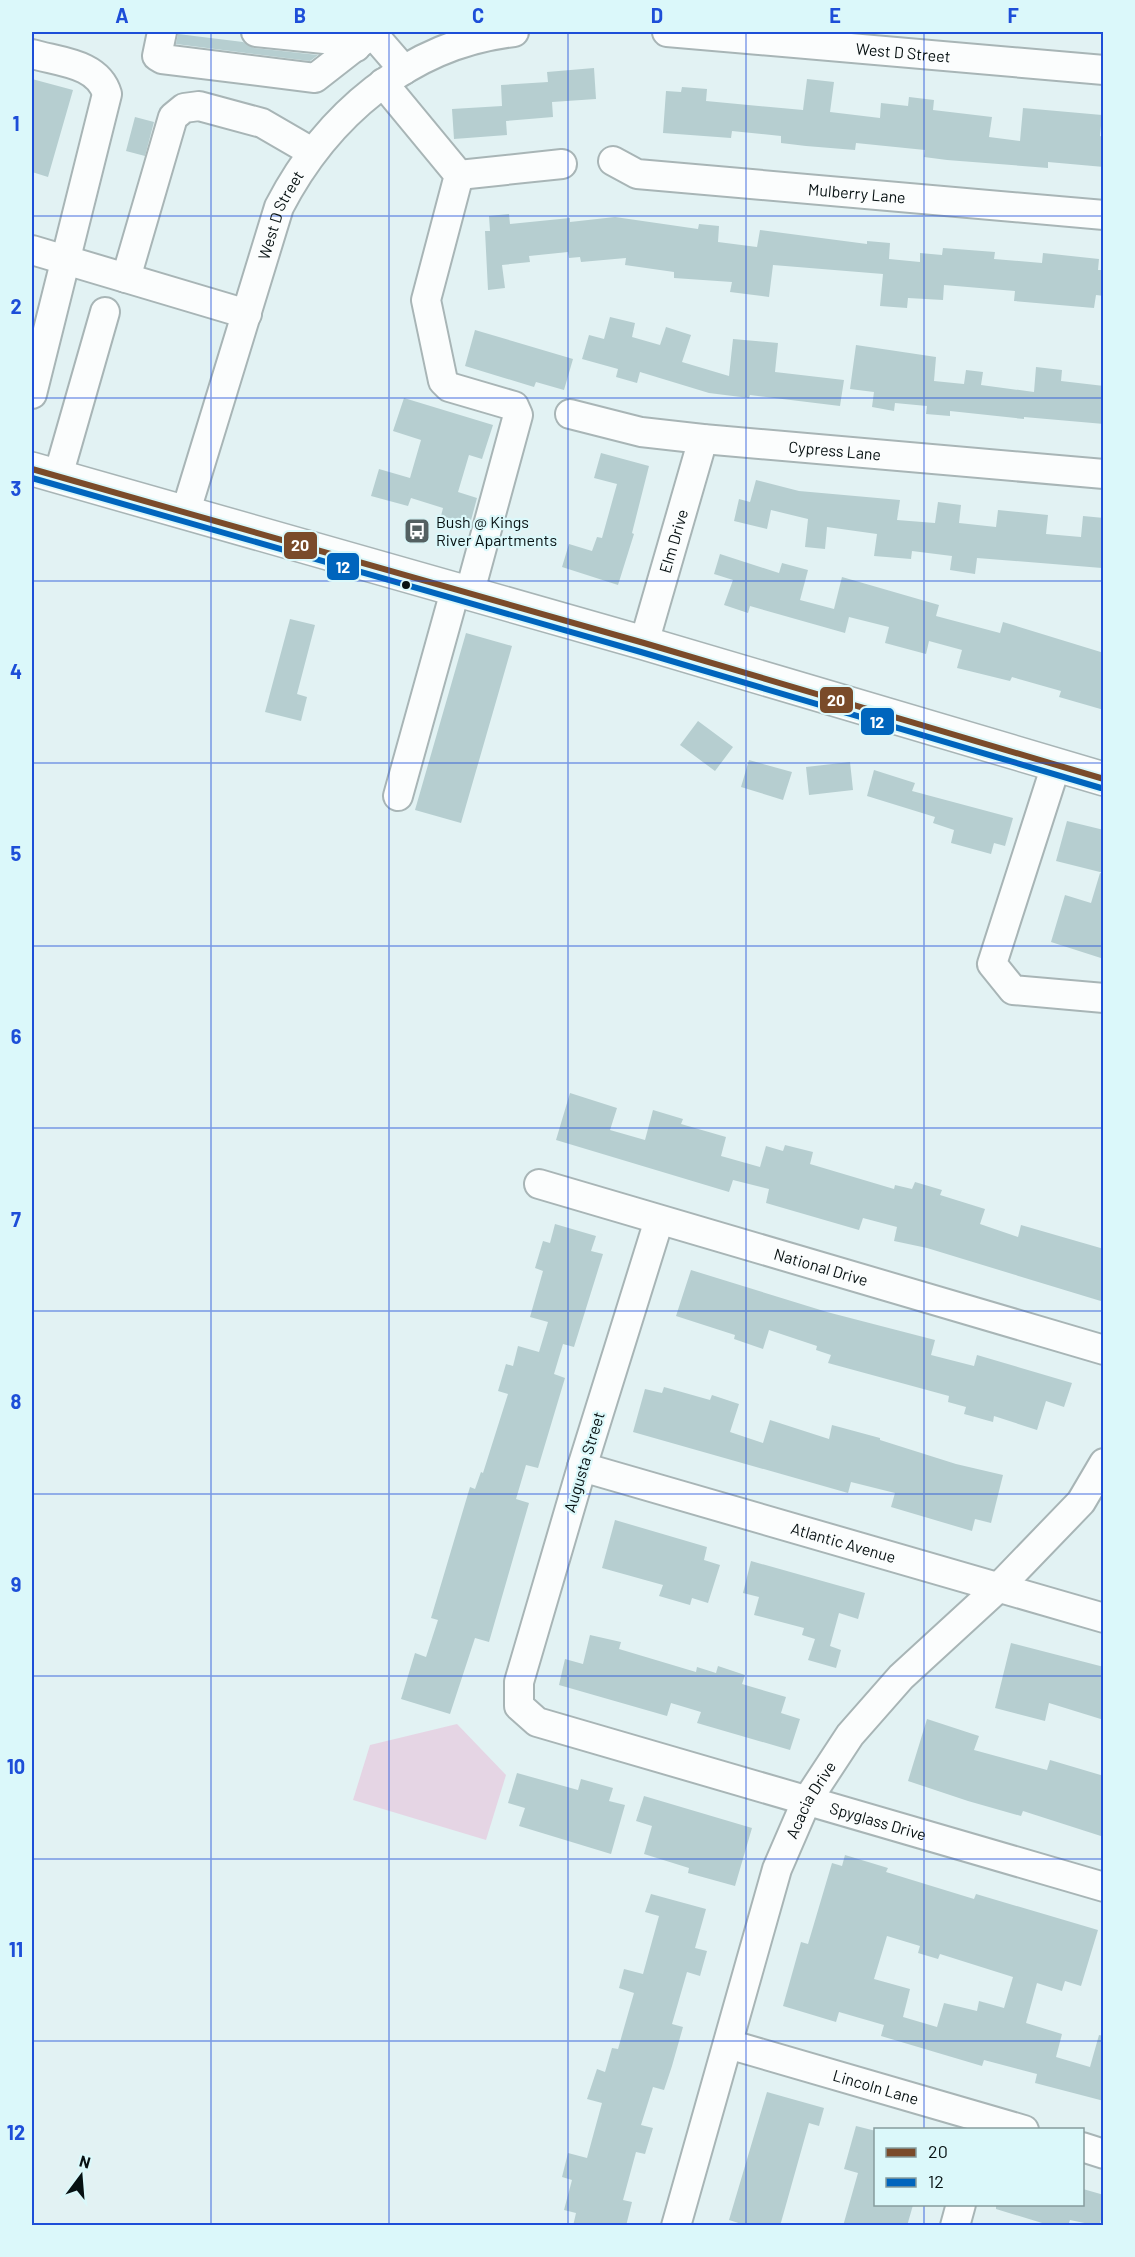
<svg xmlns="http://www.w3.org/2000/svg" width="1135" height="2257" viewBox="0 0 1135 2257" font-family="Barlow,sans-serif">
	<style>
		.green { fill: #e5d5e4 }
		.building { fill: #b6ced0; fill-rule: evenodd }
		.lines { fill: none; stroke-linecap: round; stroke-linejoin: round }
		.minor-casing { stroke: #a8b5b6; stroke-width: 32 }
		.major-casing { stroke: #a8b5b6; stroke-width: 36 }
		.minor { stroke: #fbfdfd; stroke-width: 28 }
		.major { stroke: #fbfdfd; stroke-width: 33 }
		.bus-1-casing { stroke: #dbf8fa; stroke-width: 10 }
		.bus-2-casing { stroke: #dbf8fa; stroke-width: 10 }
		.bus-1 { stroke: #7a4b2a; stroke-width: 6 }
		.bus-2 { stroke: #0065bd; stroke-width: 6 }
		.grid { fill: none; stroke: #1d4ed8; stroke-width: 1.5; stroke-opacity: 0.55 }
		.bus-dot { fill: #071112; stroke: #dbf8fa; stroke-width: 2 }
		.labels { text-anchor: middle; stroke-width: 4.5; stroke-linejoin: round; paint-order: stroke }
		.street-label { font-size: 16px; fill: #071112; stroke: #dbf8fa }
		.poi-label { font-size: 16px; fill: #071112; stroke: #dbf8fa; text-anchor: start }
		.line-badge { stroke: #dbf8fa; stroke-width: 2 }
		.badge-label { font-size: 16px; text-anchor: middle; font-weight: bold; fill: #fff }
		.neatline { fill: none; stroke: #1d4ed8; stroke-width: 2 }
		.grid-label { font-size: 20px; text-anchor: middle; font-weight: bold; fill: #1d4ed8 }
	</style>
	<rect width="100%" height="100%" fill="#e2f2f3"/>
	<path class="green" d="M457,1724L506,1775L486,1840L353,1800L370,1745Z"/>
	<path class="building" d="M178,34L243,42L254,48L318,55L310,61L176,44Z
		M594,68L596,99L552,102L553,117L506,121L507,135L454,139L452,109L502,106L501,85L548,82L547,72Z
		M32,79L73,90L48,177L32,172Z
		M807,79L834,82L830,112L880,118L881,103L908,106L909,97L934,100L933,110L992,117L989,137L1020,141L1023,108L1102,115L1100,136L1104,137V167L1048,162V168L947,160L924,157L925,150L856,143L855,150L806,146L781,143V136L732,131L731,138L663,133L666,91L681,92L682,87L707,89L706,101L803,110Z
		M135,117L154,122L145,156L126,151Z
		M509,214L510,224L570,218V222L615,217L698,229L699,224L719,226L718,242L757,247L760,230L867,244V241L890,243L889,259L920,262V253L942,255L943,248L995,252L994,259L1042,263L1043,253L1099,259L1098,270H1104V296L1096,295L1094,308L1014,301L1015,291L944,285L943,300L908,298L907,308L880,306L883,274L773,265L769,297L730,292L732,282L674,278V272L625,265L626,258L581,262L580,257L569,258L568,252L529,256L530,262L502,265L505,288L488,290L485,231H490L489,216Z
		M610,317L635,323L632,337L660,345L666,327L691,335L682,362L729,376L733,339L778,343L775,372L844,380L840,406L750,395L749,398L709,393L640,372L637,383L616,377L618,369L582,359L589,335L604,339Z
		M475,330L573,359L564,390L536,382L534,387L465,366Z
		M856,345L936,357L934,381L964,384L966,370L983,372L981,385L1034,392L1036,367L1062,370L1061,381L1104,386V424L1024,417V419L950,411V416L926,414L927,406L895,403L894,411L872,407L874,392L850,389Z
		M404,398L493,425L482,459L469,455L458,492L477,498L470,524L441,516L443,508L411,498L408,506L371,496L379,469L410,478L421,440L393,431Z
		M601,453L649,466L632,533L634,534L618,585L562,567L569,544L592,551L597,537L602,538L617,484L594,478Z
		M756,480L799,491L900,500L897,520L935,523L938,502L961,505L959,523L996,527L998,510L1048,515L1046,534L1081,537L1083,516L1104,518L1102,568L977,558L975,574L950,570L952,556L912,551L911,559L874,556L877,534L827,527L825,549L805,547L808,519L771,510L767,529L734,521L739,499L750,502Z
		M720,554L779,573L782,563L808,570L800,600L834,609L842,577L939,605L936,616L1000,633L1003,622L1104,653V710L1059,697L1061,691L1012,677L1010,681L957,668L962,650L929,641L926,654L885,643L889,627L849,617L845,633L750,606L748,613L724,605L733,580L714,574Z
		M290,619L315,625L297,694L307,697L301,721L265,712Z
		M466,633L512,646L461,823L415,810Z
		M698,721L733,747L715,771L680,745Z
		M749,760L792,772L783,800L741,787Z
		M850,762L853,790L809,795L806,767Z
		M874,770L915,783L912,791L1013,818L1005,846L994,843L991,854L951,843L954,830L933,823L935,817L867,796Z
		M1067,821L1104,830V873L1056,861Z
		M1100,873L1104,874V959L1051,942L1065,895L1091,903Z
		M570,1093L617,1108L610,1130L645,1140L653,1110L683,1119L681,1124L726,1137L721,1156L760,1167L766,1146L783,1151L785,1145L813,1152L810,1164L894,1189L895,1185L912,1189L915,1182L942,1190L940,1195L985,1209L980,1224L1018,1237L1021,1225L1104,1249V1302L927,1248L894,1241L897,1227L863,1218L859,1230L766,1203L769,1189L733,1180L729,1192L556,1140Z
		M555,1224L596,1236L591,1251L603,1254L574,1347L563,1344L554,1374L565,1378L538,1468L526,1465L516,1499L529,1503L489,1642L475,1638L450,1714L401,1699L415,1653L426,1657L438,1620L431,1618L470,1487L475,1489L481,1472L483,1473L508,1394L498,1391L506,1364L513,1366L518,1346L539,1352L548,1322L530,1317L543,1271L535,1268L543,1241L550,1243Z
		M691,1270L827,1312L935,1340L931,1355L974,1366L977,1355L1072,1383L1064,1407L1046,1401L1037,1430L994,1416L993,1422L964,1414L966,1407L948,1402L949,1396L828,1363L831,1355L816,1350L817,1346L769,1330L763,1349L734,1339L735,1335L676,1316Z
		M664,1387L710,1400L712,1395L739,1404L730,1432L763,1443L770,1420L829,1439L832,1425L880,1438V1440L956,1464L1003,1475L991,1523L975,1519L972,1531L891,1507L895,1493L851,1482L848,1493L633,1432L645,1389L662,1393Z
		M615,1520L707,1547L704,1560L720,1565L708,1603L692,1598L690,1605L659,1596L663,1585L602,1568Z
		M751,1561L865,1593L858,1619L839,1613L830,1646L841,1650L836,1668L808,1660L815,1639L802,1635L804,1628L754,1615L759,1597L743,1593Z
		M590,1635L621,1642L619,1649L696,1672L697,1667L716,1673L718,1666L745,1675L742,1684L786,1697L781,1713L800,1719L790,1750L697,1723L701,1712L671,1703L667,1716L559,1685L565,1659L583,1664Z
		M1011,1643L1104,1667V1720L1049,1703L1045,1721L995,1708Z
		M927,1719L979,1736L974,1750L1047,1770L1050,1760L1104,1776V1837L1023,1811L1021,1816L968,1801L908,1781Z
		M517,1773L578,1790L581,1779L613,1788L609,1801L625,1805L611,1854L519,1826L525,1808L508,1803Z
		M644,1796L752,1828L735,1886L688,1873L689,1868L644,1854L652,1826L636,1821Z
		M845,1855L888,1868L886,1872L974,1899L976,1894L1098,1930L1081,1986L1065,1981L1062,1991L1037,1983L1026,2023L1062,2034L1056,2057L1090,2067L1099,2035L1104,2036V2101L1035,2083L1037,2074L984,2060L982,2066L881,2036L884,2025L839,2012L836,2022L783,2006L801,1942L808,1944L832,1863L842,1866ZM887,1936L920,1946L918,1953L938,1959L940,1954L1013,1977L1004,2008L979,2001L977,2011L944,2003L937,2027L903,2017L910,1989L874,1979Z
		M651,1894L706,1909L695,1948L707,1951L700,1976L687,1972L672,2024L683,2027L672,2066L664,2090L653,2087L641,2125L653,2128L645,2154L636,2152L623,2200L632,2202L626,2226H573L576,2213L564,2210L572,2180L562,2177L568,2153L587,2158L602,2103L587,2099L597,2069L605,2072L612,2048L618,2049L634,1993L619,1988L624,1969L643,1974L659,1916L645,1912Z
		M767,2092L824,2108L819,2126L809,2123L780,2226H748L729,2220Z
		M856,2126L876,2131V2205H913L907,2226H843L858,2173L844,2169Z
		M1083,2189L1104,2195V2210L1099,2226L1070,2220L1068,2226H1052L996,2209V2205H1083Z"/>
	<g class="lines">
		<g class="minor-casing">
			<g id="minor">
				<path d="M162,32L157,56L162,59L315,78L374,32"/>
				<path d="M256,32L344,41L356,47"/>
				<path id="s1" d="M667,32L1104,70"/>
				<path d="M372,33L404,70"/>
				<path d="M32,54C59,62 98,63 107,94L32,394"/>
				<path d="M383,83L459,175L426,300L443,381L449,387L514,406L518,415L469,595"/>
				<path id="s2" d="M613,161L637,174L1104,215"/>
				<path d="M459,175L562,164"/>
				<path d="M32,250L247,314"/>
				<path d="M126,278L173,117L184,108L199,106L262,123L312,152"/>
				<path id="s3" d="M570,414L641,432L703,439L1104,474"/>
				<path d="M58,476L105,312"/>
				<path id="s4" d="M185,514L279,207C326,116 409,44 514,32"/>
				<path id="s5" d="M644,643L703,439"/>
				<path d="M1056,765L992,964L1013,990L1104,998"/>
				<path d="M398,796L455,591"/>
				<path id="s6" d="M539,1184L1104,1350"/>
				<path id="s7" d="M659,1220L582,1467L519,1682V1706L537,1722L1104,1887"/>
				<path id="s8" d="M582,1467L1104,1618"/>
				<path id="s9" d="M728,2044L1024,2130"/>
				<path d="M1082,2147L1104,2154"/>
				<path id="s10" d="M676,2226L777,1869L806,1802L850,1735L901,1677L998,1588L1081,1502L1104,1463"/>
				<path d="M955,2226L961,2204"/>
			</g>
		</g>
		<g class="major-casing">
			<path id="major" d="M32,469L644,643L1104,779"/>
		</g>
		<use href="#minor" class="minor"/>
		<use href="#major" class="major"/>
		<g class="bus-1-casing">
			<path id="bus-1" d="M32,469L644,643L1104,779"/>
		</g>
		<g class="bus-2-casing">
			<path id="bus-2" d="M32,478L641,652L1101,788"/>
		</g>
		<use href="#bus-1" class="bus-1"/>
		<use href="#bus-2" class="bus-2"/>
	</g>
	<path class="grid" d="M211,32V2226M389,32V2226M568,32V2226M746,32V2226M924,32V2130M32,216H1104M32,398H1104M32,581H1104M32,763H1104M32,946H1104M32,1128H1104M32,1311H1104M32,1494H1104M32,1676H1104M32,1859H1104M32,2041H1104M924,2204V2226"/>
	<defs>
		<g id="bus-square" transform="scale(1.35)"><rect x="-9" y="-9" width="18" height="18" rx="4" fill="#546061" stroke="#dbf8fa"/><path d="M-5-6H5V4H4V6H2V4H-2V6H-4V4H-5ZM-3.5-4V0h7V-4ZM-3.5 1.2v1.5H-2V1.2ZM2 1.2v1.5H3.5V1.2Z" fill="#fff"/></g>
	</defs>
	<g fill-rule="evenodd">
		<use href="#bus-square" x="417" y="531"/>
	</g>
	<circle class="bus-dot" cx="406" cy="585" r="5"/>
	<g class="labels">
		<g class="street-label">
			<text dy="6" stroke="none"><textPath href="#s1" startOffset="237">West D Street</textPath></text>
			<text dy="6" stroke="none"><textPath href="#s2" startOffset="248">Mulberry Lane</textPath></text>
			<text dy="6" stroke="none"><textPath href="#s4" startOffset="314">West D Street</textPath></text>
			<text dy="6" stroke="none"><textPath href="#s3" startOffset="268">Cypress Lane</textPath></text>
			<text dy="6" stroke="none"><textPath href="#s5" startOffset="106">Elm Drive</textPath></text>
			<text dy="6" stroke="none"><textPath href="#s6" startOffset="294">National Drive</textPath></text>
			<text transform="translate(584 1462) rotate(-73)" y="6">Augusta Street</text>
			<text dy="6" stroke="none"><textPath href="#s8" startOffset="272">Atlantic Avenue</textPath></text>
			<text dy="6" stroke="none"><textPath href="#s10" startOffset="448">Acacia Drive</textPath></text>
			<text dy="6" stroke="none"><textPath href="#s7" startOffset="886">Spyglass Drive</textPath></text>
			<text dy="6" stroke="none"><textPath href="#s9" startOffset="154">Lincoln Lane</textPath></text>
		</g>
		<g class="poi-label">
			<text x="436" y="528">Bush @ Kings<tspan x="436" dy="18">River Apartments</tspan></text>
		</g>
	</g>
	<g class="line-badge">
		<rect x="283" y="531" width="35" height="29" rx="6" fill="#7a4b2a"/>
		<rect x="326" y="552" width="34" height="29" rx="6" fill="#0065bd"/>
		<rect x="819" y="686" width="35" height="28" rx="6" fill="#7a4b2a"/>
		<rect x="860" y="707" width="35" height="29" rx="6" fill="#0065bd"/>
	</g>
	<g class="badge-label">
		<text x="300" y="551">20</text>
		<text x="343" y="573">12</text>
		<text x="836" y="706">20</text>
		<text x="877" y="728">12</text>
	</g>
	<rect width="1135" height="2257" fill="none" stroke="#dbf8fa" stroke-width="66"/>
	<rect x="874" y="2128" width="210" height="78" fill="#dbf8fa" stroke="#869c9d" stroke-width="1.5"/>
	<rect x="886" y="2148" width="30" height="9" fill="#7a4b2a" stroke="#869c9d" stroke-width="1.5"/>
	<text x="928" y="2158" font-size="18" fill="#071112">20</text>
	<rect x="886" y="2178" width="30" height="9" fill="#0065bd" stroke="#869c9d" stroke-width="1.5"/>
	<text x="928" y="2188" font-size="18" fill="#071112">12</text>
	<g transform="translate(81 2176) rotate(16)" stroke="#dbf8fa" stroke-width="4.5" paint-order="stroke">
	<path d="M0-4.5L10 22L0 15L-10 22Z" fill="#071112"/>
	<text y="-9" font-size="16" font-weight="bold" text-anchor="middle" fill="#071112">N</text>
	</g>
	<rect x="33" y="33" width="1069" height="2191" class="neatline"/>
	<g class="grid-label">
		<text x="122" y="23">A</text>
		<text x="300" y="23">B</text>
		<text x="478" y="23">C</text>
		<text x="657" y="23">D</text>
		<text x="835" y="23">E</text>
		<text x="1013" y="23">F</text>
		<text x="16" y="131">1</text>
		<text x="16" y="314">2</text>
		<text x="16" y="496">3</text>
		<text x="16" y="679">4</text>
		<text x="16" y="861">5</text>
		<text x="16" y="1044">6</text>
		<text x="16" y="1227">7</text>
		<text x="16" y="1409">8</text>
		<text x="16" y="1592">9</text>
		<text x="16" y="1774">10</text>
		<text x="16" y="1957">11</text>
		<text x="16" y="2140">12</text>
	</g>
</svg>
